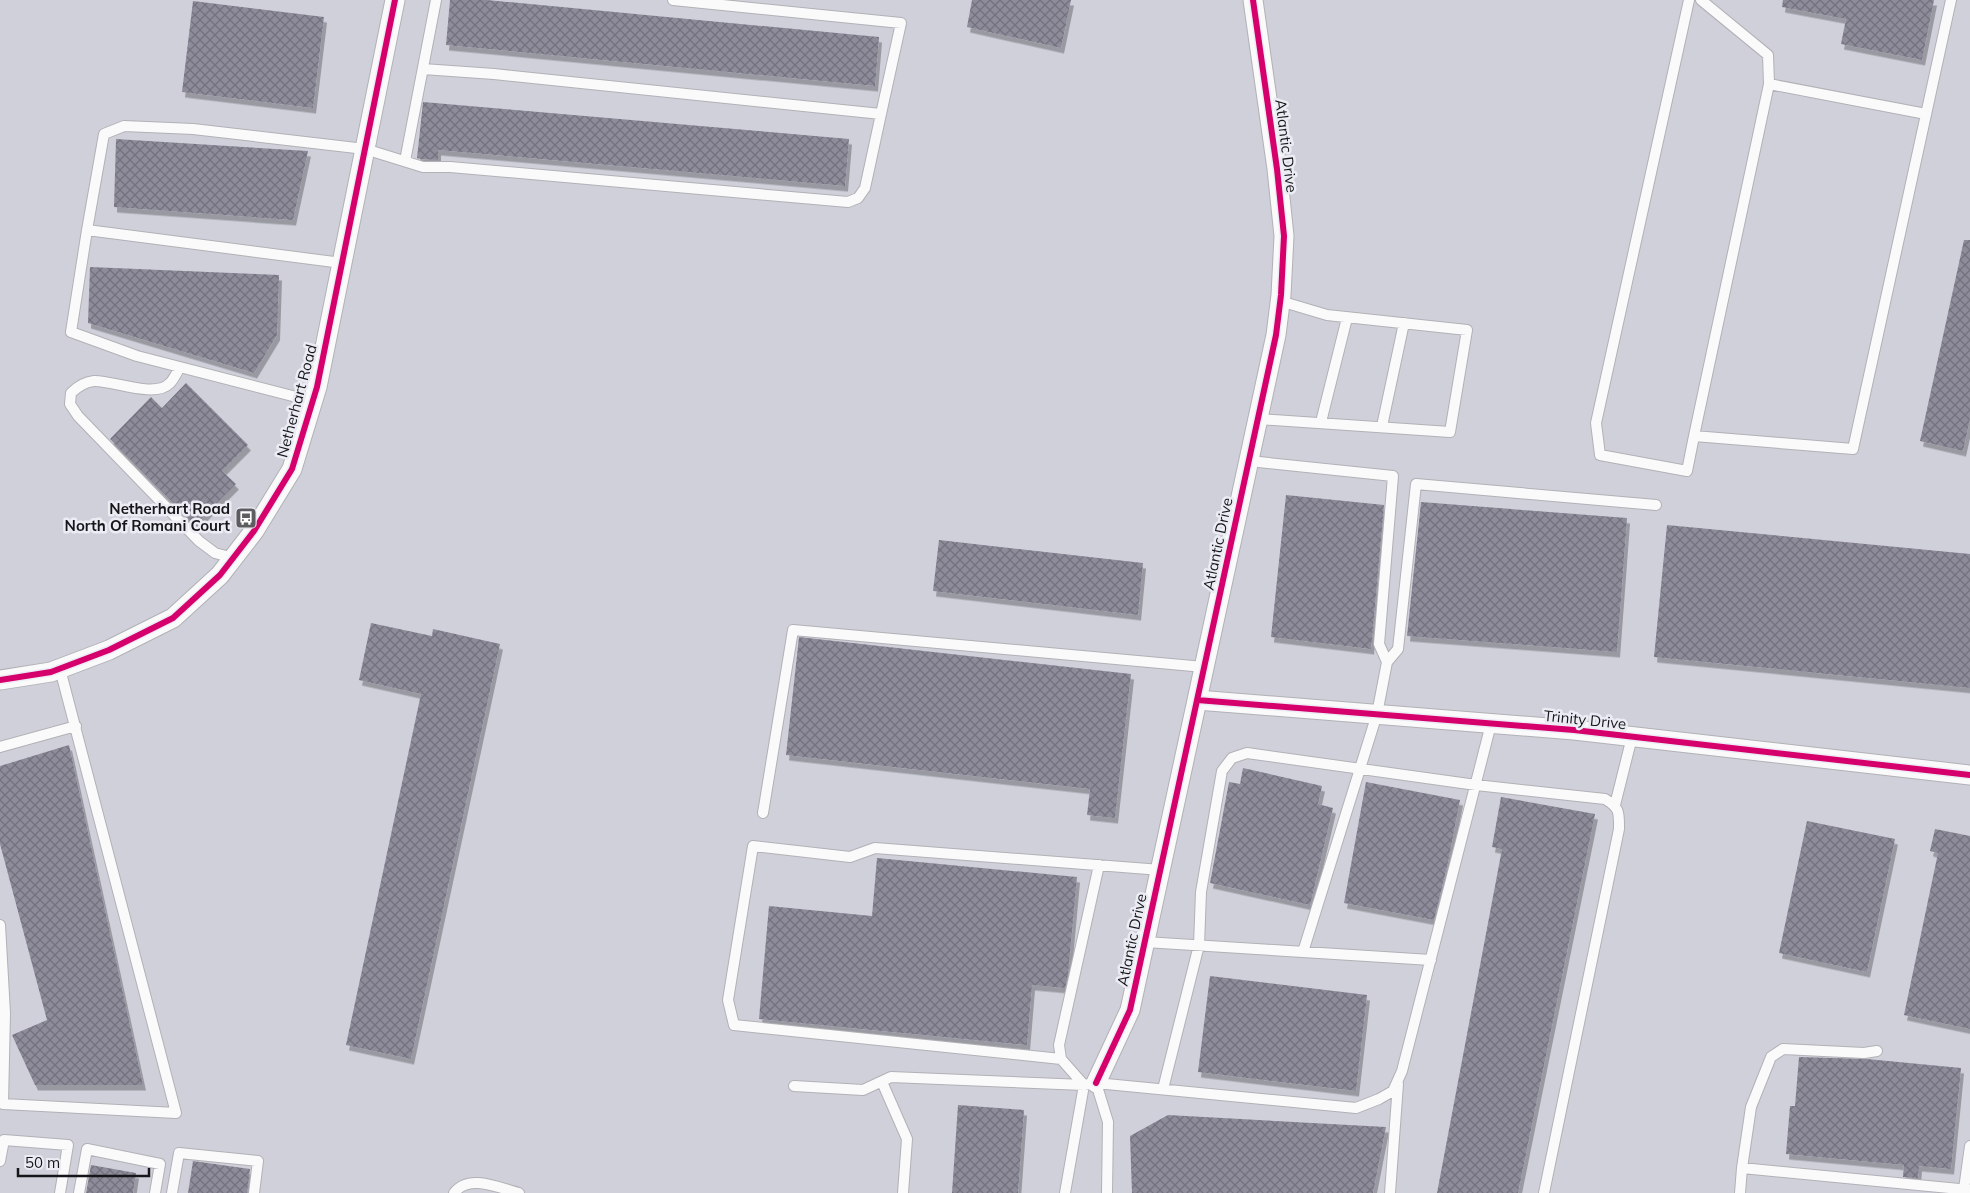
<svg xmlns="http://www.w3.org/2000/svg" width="1970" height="1193" viewBox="0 0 1970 1193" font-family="Mulish,sans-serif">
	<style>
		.built { fill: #d0d0db }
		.building { fill: url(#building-cross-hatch); filter: url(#shadow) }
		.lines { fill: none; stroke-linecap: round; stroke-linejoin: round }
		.service-casing { stroke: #b1b1b6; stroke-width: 12 }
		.minor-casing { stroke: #b1b1b6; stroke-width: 21 }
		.service { stroke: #fafafb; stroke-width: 10 }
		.minor { stroke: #fafafb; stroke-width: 19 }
		.cycleway-casing { stroke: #ececf5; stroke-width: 9 }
		.cycleway { stroke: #d6006c; stroke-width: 6 }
		.labels { text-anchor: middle; stroke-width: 5; stroke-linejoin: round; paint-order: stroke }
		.street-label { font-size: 15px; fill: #16161a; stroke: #ececf5 }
		.poi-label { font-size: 15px; font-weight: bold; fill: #16161a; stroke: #ececf5; text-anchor: end }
	</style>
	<defs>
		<pattern id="building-cross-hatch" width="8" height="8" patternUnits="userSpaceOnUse" patternTransform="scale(1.25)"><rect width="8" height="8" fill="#8e8c9a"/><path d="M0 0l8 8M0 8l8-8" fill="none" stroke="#73717d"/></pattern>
		<filter id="shadow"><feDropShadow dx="3" dy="5.5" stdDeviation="0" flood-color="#0004"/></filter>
	</defs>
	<rect width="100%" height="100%" fill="#e0e0e6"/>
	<path class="built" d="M0,0H1970V1193H0Z"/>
	<path class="building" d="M450,0H487L879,37L875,86L446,45Z
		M972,0H1071L1061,48L967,27Z
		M1783,0H1934L1922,60L1841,44L1846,19L1782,7Z
		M193,1L324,17L313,108L182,92Z
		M423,102L849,139L845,186L438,150V160L421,159L417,158Z
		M116,139L308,151L293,220L114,207Z
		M1964,240H1970V419L1963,451L1920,441Z
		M90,267L279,275L277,335L254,373L88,323Z
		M186,383L248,445L222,471L236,484L195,525L110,439L151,397L162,408Z
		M1286,495L1384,505L1371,649L1271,637Z
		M1421,502L1627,518L1617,652L1407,636Z
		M1667,525L1970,554V688L1654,657Z
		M939,540L1143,563L1138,615L933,591Z
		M371,623L432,636L433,629L500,644L411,1059L346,1045L421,694L359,680Z
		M799,637L1131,674L1115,818L1087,815L1090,789L786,755Z
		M69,745L143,1085H35L12,1035L47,1020L0,844V766Z
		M1243,768L1322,786L1318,804L1333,808L1310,905L1210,883L1229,782L1240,784Z
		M1366,782L1460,800L1448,862L1434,920L1344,903Z
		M1501,797L1595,814L1518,1193H1437L1502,849L1492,847Z
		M1807,821L1895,839L1867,972L1779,953Z
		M1935,829L1970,836V1029L1904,1015L1938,853L1930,851Z
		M877,858L1077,877L1068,975L1065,988L1032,985L1027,1045L759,1019L769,906L872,916Z
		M1210,976L1367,995L1356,1091L1198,1072Z
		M1799,1057L1867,1059L1961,1068L1951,1169L1919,1166L1918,1178L1903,1177L1904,1165L1786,1154L1790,1106H1795Z
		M958,1105L1024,1110L1018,1193H952Z
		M1168,1115L1386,1127L1373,1193H1132L1130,1136Z
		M193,1161L250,1169L247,1193H188Z
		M91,1165L136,1173L133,1193H86Z"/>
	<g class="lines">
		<g class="service-casing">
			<path id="service" d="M673,0L901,23L881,114
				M1689,0L1596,423L1600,455L1687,471L1694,436
				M1701,0L1768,55L1769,84
				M1926,114L1769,84L1694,436L1853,449L1951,0
				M405,161L436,0
				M87,230L71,332L137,356L312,401
				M342,263L87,230L104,134L124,126L193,129L365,149L423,167H450L848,202L858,198L865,188L881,114L494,74L423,69
				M180,367C177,372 174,379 170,383C155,399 112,380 94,381C85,382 77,387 71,393L70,404L78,416L199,541L215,553L233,558
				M1258,419L1450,432L1467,330L1327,315L1280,301
				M1321,422L1347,318
				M1382,426L1404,323
				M1249,461L1393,476L1379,644L1387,662L1377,714L1303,952
				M1387,662L1398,649L1416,484L1656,505
				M0,747L76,726
				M1615,805L1632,737
				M763,813L793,630L1204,667
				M0,925L5,1013L3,1104L176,1113L60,669
				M1145,942L1431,960
				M1877,1051L1864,1053L1783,1049L1771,1057L1751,1107L1742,1168L1970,1190
				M1061,1059L734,1025L728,1000L753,846L850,857L875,848L1161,870
				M882,1082L907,1139L903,1193
				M1096,1083L1108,1122L1107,1193
				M794,1086L863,1090L891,1077L1084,1085L1096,1083L1356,1108L1379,1099L1393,1091L1402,1071L1491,724
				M1163,1089L1199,945L1201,892L1222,771L1232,758L1247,753L1476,785L1605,799C1620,808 1619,812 1619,829L1544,1193
				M0,1161L4,1140L68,1145L60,1193
				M1964,1189L1970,1146
				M79,1193L87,1149L160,1164L155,1193
				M172,1193L179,1153L258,1161L254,1193
				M454,1193C469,1173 499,1188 519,1193
				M1065,1193L1084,1085L1061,1059L1059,1045L1099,865
				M1390,1193L1398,1084
				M1740,1193L1742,1168"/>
		</g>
		<g class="minor-casing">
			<path id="minor" d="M0,680L51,672L109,650L173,618L220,575L254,531L292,469L317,387L395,0
				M1197,700L1574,730L1970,775
				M1096,1083L1130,1010L1276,335L1281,295L1284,236L1277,169L1253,0"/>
		</g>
		<use href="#service" class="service"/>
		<use href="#minor" class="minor"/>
		<g class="cycleway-casing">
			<path id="cycleway" d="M0,680L51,672L109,650L173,618L220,575L254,531L292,469L317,387L395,0
				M1197,700L1574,730L1970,775
				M1096,1083L1130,1010L1276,335L1281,295L1284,236L1277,169L1253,0"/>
		</g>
		<use href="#cycleway" class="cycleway"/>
	</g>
	<defs>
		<g id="bus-square" transform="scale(1.125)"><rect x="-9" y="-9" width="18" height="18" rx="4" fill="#5d5d61" stroke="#ececf5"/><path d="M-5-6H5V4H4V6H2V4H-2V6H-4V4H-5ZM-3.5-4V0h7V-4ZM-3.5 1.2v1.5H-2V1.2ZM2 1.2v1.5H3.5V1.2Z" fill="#fff"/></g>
	</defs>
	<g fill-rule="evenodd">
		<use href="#bus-square" x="246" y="518"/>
	</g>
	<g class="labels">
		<g class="street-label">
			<text transform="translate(1286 146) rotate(83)" y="5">Atlantic Drive</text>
			<text transform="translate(297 401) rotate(-75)" y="5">Netherhart Road</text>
			<text transform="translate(1218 544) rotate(-78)" y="5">Atlantic Drive</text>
			<text transform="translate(1585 720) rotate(6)" y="5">Trinity Drive</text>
			<text transform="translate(1132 940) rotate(-78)" y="5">Atlantic Drive</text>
		</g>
		<g class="poi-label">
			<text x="230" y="514">Netherhart Road<tspan x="230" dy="17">North Of Romani Court</tspan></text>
		</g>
	</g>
	<path d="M18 1168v8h131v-8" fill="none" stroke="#16161a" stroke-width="2.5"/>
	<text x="25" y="1168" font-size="15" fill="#16161a" stroke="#ececf5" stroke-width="4" paint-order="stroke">50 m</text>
</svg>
